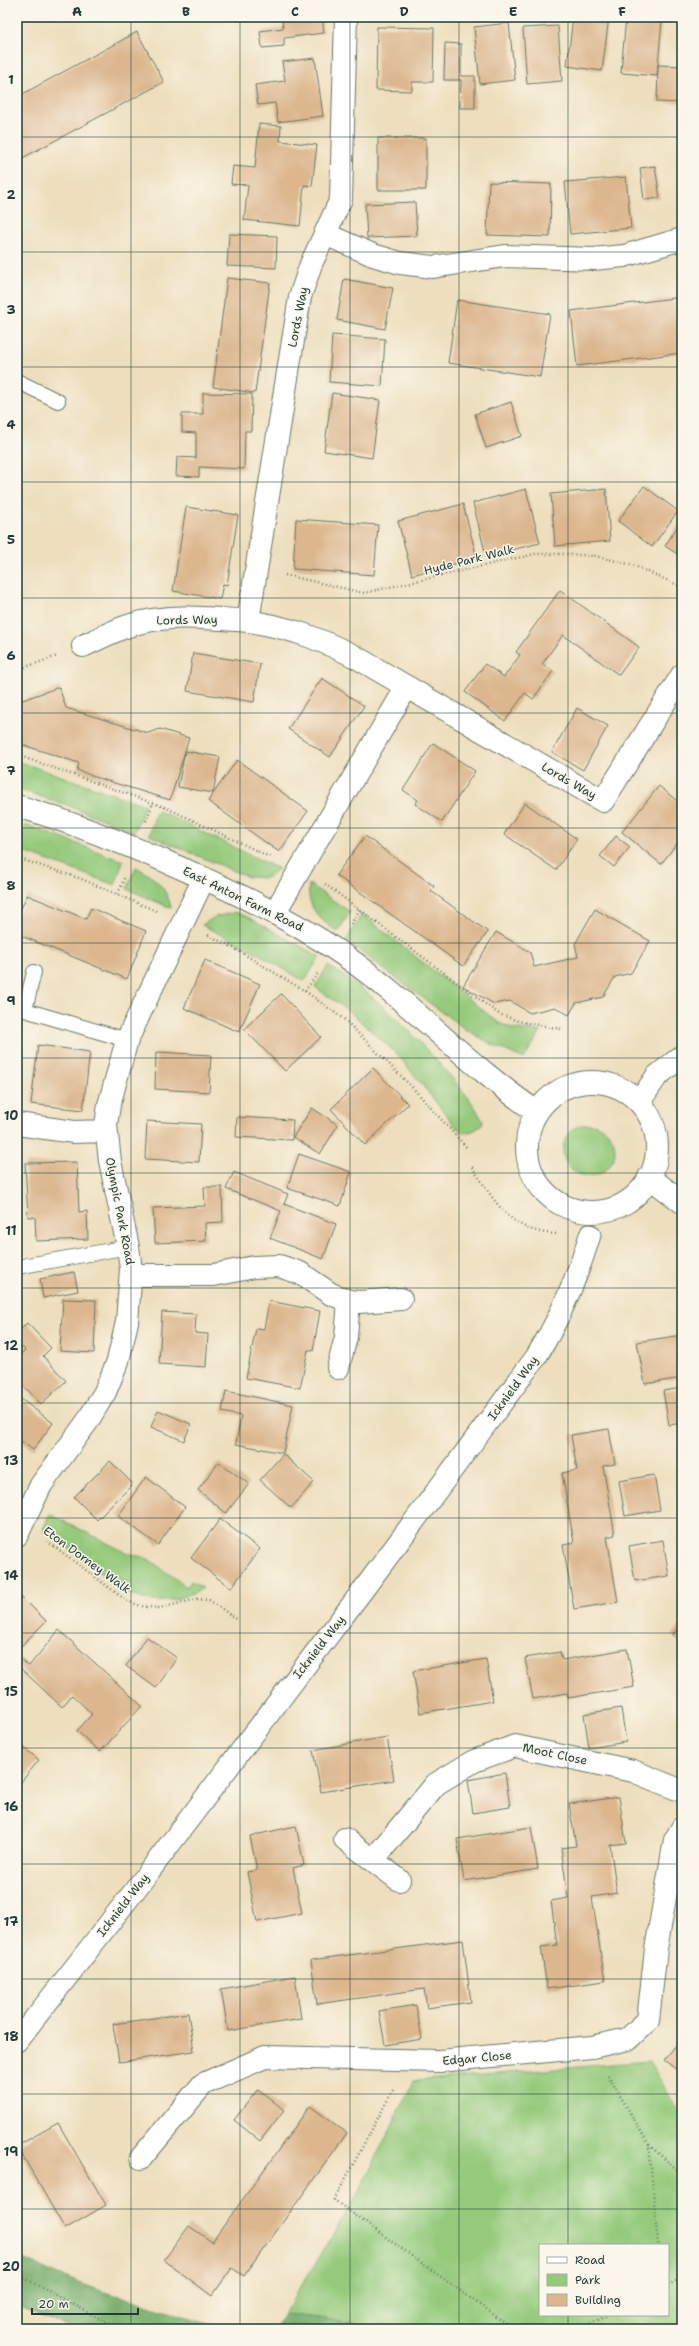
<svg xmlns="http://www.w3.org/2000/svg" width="699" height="2346" viewBox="0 0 699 2346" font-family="'Shantell Sans',sans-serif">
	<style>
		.green { fill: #95ca7c; stroke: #5a8458; fill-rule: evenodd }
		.forest { fill: #78ae6c; stroke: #4c7650 }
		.building { fill: #dcb78e }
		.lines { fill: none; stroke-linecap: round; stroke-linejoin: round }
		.service-casing { stroke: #677664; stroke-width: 16 }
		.pedestrian-casing { stroke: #677664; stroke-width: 23 }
		.minor-casing { stroke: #677664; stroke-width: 24 }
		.path { stroke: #677664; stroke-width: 2.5; stroke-dasharray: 1 3; stroke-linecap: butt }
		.service { stroke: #fff; stroke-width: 14 }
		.pedestrian { stroke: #fff; stroke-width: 21 }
		.minor { stroke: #fff; stroke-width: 22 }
		.grid { fill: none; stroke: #1f3d34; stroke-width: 1; stroke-opacity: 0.55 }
		.labels { text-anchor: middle; stroke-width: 3; stroke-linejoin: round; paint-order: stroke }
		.street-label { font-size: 12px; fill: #1f3d34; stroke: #fbf7ec }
		.neatline { fill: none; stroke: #1f3d34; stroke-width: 1.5 }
		.grid-label { font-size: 13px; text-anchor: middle; font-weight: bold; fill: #1f3d34 }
	</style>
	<rect width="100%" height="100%" fill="#fbf7ec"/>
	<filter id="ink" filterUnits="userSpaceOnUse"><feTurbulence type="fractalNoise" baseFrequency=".025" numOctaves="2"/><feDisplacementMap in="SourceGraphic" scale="8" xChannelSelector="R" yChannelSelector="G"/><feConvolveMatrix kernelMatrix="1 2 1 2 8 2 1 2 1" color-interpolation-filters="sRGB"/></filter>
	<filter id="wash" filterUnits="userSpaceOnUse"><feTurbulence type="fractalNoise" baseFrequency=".012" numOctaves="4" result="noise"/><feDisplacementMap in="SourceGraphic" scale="16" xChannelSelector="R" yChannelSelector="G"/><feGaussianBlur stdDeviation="0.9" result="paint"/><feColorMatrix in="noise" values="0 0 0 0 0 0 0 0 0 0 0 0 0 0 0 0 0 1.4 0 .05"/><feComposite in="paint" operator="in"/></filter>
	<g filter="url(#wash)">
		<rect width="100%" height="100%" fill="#eddfbd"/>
		<path class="green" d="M17,761L145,805L134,832L67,805L17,789Z
			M157,810L279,869L266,878L248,877L149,835Z
			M26,825L123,861L115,885L19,850Z
			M136,867C154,877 167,887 171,908L127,889Z
			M309,884L350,912L338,932C320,920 306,908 309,884Z
			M235,912L246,916L320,957L304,981L257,953L202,925L215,917Z
			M362,914L499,1023L514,1029L541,1031L524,1059L495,1046L465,1029L346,941Z
			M328,966C373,993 409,1029 444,1069C458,1085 474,1102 483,1122C478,1130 472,1132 463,1133L456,1127L398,1055L349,1011L315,987Z
			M563 1150a26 26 0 1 1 52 0a26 26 0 1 1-52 0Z
			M50,1514L125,1552L148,1559L187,1587L191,1581L203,1588C173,1603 154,1607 124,1591L43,1529Z
			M649,2061L682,2117V2329H406L284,2314L354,2201L414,2081ZM540,2245H668V2315H540Z"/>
		<path class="forest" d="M17,2256C86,2290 161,2311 235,2329H72L17,2306Z
			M284,2314L406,2329H275Z"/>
		<g id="blocks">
			<path class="building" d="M282,17H322L324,33L284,38V46L262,48L260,31L283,28Z
				M573,17H609L602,71L567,66Z
				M626,17L662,20L657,76L621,73Z
				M509,23L515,80L480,84L474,27Z
				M558,26L562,81L527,84L523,28Z
				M377,27L434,28L433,82H412V91L376,90Z
				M137,32L164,82L17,161V97Z
				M445,43L461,44V76H475V108H460L461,80H444Z
				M315,58L323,116L278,122L275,103L258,105L255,85L285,81L282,62Z
				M658,65L682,66V103L657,102Z
				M259,124L281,126L280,141L317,145L312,186L304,185L300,226L244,220L248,185L231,184L233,166L255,168Z
				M378,138H426V190H378Z
				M655,166L660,198L644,200L640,168Z
				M626,177L631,228L570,234L565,182Z
				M489,182L551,184L550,237L487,235Z
				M415,202L417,236L367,238L365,204Z
				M229,234L277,236L276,268L227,266Z
				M227,278L270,283L255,393L213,387Z
				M344,279L393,288L385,329L337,320Z
				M682,297V353L577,366L571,311Z
				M457,300L550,314L540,377L448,363Z
				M332,335L385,339L382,386L329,382Z
				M203,393L252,394L251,431H245L244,469L199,467V477L176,476L177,457L196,458V433L182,432V414H203Z
				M332,393L380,400L372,458L324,451Z
				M511,402L522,436L486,448L475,414Z
				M644,486L678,511L652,547L618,521Z
				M526,489L540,543L486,556L473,503Z
				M606,489L610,541L555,546L551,494Z
				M463,504L477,558L412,575L398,521Z
				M186,507L238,515L227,585L223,584L220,599L173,591Z
				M296,519L378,525L374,575L293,569Z
				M682,519V557L665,546Z
				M560,590L639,647L619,675L563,635L542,664L553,671L533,699L525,693L505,721L465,692L485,664L504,677L520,655L516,652Z
				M193,653L260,664L254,702L187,691Z
				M322,678L364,706L330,757L288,729Z
				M59,687L66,708L148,733L160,729L189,738L170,800L95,777L77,770L79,763L20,744L17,737V702Z
				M577,708L608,726L583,770L552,752Z
				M433,743L475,771L442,822L415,804L418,800L403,790Z
				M185,751L220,757L213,793L178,787Z
				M237,760L308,811L279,852L208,801Z
				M659,786L682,805V837L661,864L622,832Z
				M525,803L577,839L556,870L504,834Z
				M365,836L434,886L431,891L488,932L463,966L336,875Z
				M616,836L630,847L614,867L600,856Z
				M27,895L86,919L91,908L146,931L127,979L17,934V918Z
				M595,909L650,941L631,973L615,977L603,997L576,1003L569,1015L555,1007L530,1013L510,1001L494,1004L463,986L496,932L530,952L534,967L578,957L575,944Z
				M205,960L260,984L239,1032L184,1008Z
				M281,994L321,1037L285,1071L244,1029Z
				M38,1045L90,1052L83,1110L31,1104Z
				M156,1052L211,1055L209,1092L155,1089Z
				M373,1068L408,1104L365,1145L331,1109Z
				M312,1108L338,1125L320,1154L293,1137Z
				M237,1117L293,1120L292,1140L236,1137Z
				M147,1121L201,1124L199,1162L145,1159Z
				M299,1154L351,1172L340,1206L287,1188Z
				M77,1162L79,1212L87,1211L88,1239L36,1241L35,1217H28L25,1163Z
				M234,1172L288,1194L284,1204L336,1224L323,1259L270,1238L281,1211L226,1189Z
				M204,1187H222L223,1222L205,1223L206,1241L155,1243L153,1208L205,1206Z
				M74,1272L78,1291L43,1298L40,1279Z
				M63,1299L96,1300L94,1353L60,1351Z
				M269,1301L320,1311L313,1351L308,1350L300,1388L246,1378L256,1328L264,1329Z
				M162,1312L196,1314L195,1333L208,1334L206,1367L159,1364Z
				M27,1323L51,1348L43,1356L66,1381L41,1404L17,1379V1358L25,1350L17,1342V1333Z
				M682,1335V1378L645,1384L637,1342Z
				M682,1388V1423L669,1425L663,1391Z
				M226,1391L293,1405L283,1453L236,1444L241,1416L222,1412Z
				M17,1396L53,1423L33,1450L17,1438Z
				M158,1410L191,1424L184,1441L151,1427Z
				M609,1429L615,1464L603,1466L615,1535L607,1537L618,1602L574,1609L563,1545L574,1543L562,1473L577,1470L571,1435Z
				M283,1454L314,1482L291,1508L260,1480Z
				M110,1461L133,1484L97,1520L74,1497Z
				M219,1462L249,1484L226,1513L198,1490Z
				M654,1475L660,1510L625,1516L619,1481Z
				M146,1477L185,1507L158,1545L118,1516Z
				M220,1519L260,1549L231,1588L191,1558Z
				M663,1540L669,1576L635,1581L629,1546Z
				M22,1597L46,1621L17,1650V1601Z
				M682,1623V1642L672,1635Z
				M59,1630L142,1706L100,1752L77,1731L92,1714L72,1695L62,1707L17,1665L18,1657L29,1666Z
				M147,1637L177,1658L156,1688L126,1666Z
				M627,1649L634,1687L568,1698L567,1693L533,1699L525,1658L560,1652L562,1660Z
				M486,1659L493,1701L420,1713L413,1671Z
				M621,1708L626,1742L589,1748L584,1714Z
				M387,1737L394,1780L321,1792L313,1750Z
				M17,1742L39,1760L17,1787Z
				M505,1773L510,1807L473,1813L468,1780Z
				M619,1797L626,1843L610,1845L617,1893L592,1897L605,1981L547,1989L541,1947L557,1945L551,1901L568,1898L561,1848L576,1846L569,1804Z
				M296,1826L304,1865L293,1868L302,1913L257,1922L247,1872L257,1870L250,1836Z
				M531,1827L538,1869L464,1881L457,1839Z
				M463,1940L471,2002L427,2008L424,1989L317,2004L311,1960Z
				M295,1976L301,2019L228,2031L221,1989Z
				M416,2005L422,2039L385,2045L379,2011Z
				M188,2013L194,2051L119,2062L113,2024Z
				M682,2038V2074L664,2060Z
				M258,2089L284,2110L260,2141L234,2120Z
				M310,2106L347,2133L244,2276L232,2268L212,2296L164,2260L189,2226L212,2242Z
				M58,2123L106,2205L65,2229L17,2146Z"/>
		</g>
	</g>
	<g filter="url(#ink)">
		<use href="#blocks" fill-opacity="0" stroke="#677664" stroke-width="1"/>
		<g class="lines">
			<g class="service-casing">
				<path id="service" d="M17,381L58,401
					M34,972L25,1010L127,1040
					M17,1267L128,1247"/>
			</g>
			<g class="pedestrian-casing">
				<path id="pedestrian" d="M17,2041L132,1894L360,1594L536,1357C560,1319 577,1278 590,1235"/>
			</g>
			<g class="minor-casing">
				<path id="minor" d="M346,17L341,199L311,264L300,297L248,621C291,628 315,637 354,656L603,801L682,675
					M325,234L373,255L400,263L433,267L505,256L593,259L624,256L682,239
					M83,646C98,639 113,631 128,626C167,613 208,618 248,621
					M17,806C66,820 113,839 160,859C225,887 287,916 345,956C413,1004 468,1066 537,1112
					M275,912L406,688
					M527 1147a65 65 0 1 1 130 0a65 65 0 1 1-130 0Z
					M639,1102L657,1076L682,1056
					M17,1124L74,1132L106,1131
					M649,1177L682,1202
					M131,1275H214L254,1267L279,1266L300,1273L331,1294L349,1301L359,1302L401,1299
					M338,1368L346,1337L349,1301
					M17,1535L41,1485L87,1422L105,1392L118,1361L127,1322L131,1269L128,1247L110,1161L106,1125L109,1105L127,1040L204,878
					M345,1839L399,1880
					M373,1860L436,1784L474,1761L515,1746L633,1771L682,1791
					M141,2158L203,2084L265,2057L439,2061L592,2047L628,2039L648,2020L656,1949L667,1886L675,1840L682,1828"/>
			</g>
			<path class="path" d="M285,575L364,593L535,554H567L595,556L633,565L682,587
				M17,670L57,656
				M17,755L167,808L272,858
				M146,821L153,803
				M17,858L79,878L156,911
				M325,884L499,1014L518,1021L561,1029
				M118,894L125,876
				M351,924L360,909
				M208,935L232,947L305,991L345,1020L412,1087L468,1149
				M305,991L318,973
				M472,1167C496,1203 510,1233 559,1234
				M47,1541L127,1601L141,1606L159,1608L198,1599L209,1600L238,1620
				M608,2075L649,2145L658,2245
				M393,2090L334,2200L512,2328L517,2329
				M649,2145L682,2174
				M17,2274L119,2329
				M668,2285L682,2278
				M580,2329L608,2315"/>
			<use href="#service" class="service"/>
			<use href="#pedestrian" class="pedestrian"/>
			<use href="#minor" class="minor"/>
		</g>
	</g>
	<path class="grid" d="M131,17V2329M240,17V2329M350,17V2329M459,17V2329M568,17V2245M17,137H682M17,252H682M17,367H682M17,482H682M17,598H682M17,713H682M17,828H682M17,943H682M17,1058H682M17,1173H682M17,1288H682M17,1403H682M17,1518H682M17,1633H682M17,1748H682M17,1864H682M17,1979H682M17,2094H682M17,2209H682M568,2315V2329"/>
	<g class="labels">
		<g class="street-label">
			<text transform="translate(298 317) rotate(-79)" y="4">Lords Way</text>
			<text transform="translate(469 560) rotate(-14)" y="4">Hyde Park Walk</text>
			<text transform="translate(187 620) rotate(-1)" y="4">Lords Way</text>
			<text transform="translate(569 781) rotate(30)" y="4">Lords Way</text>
			<text transform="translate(243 899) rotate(26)" y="4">East Anton Farm Road</text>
			<text transform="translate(120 1211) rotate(79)" y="4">Olympic Park Road</text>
			<text transform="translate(513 1388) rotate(-54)" y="4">Icknield Way</text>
			<text transform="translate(87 1560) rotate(36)" y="4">Eton Dorney Walk</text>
			<text transform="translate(319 1647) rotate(-52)" y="4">Icknield Way</text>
			<text transform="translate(555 1754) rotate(12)" y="4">Moot Close</text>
			<text transform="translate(123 1905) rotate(-52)" y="4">Icknield Way</text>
			<text transform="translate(477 2058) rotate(-5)" y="4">Edgar Close</text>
		</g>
	</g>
	<rect width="699" height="2346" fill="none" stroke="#fbf7ec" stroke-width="44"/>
	<rect x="539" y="2244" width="130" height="72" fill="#fbf7ec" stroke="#a3ada2"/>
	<rect x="547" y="2257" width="20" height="6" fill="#ffffff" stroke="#a3ada2"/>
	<text x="575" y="2264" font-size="12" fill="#1f3d34">Road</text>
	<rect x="547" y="2274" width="20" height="12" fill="#95ca7c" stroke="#a3ada2"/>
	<text x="575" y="2284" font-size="12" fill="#1f3d34">Park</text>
	<rect x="547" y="2294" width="20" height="12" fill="#dcb78e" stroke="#a3ada2"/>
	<text x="575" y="2304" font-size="12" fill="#1f3d34">Building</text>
	<path d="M32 2308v6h106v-6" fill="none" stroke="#1f3d34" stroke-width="2"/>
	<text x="38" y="2308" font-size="12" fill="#1f3d34" stroke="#fbf7ec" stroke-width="3" paint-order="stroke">20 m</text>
	<rect x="22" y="22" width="655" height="2302" class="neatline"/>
	<g class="grid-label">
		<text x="77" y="16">A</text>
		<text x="186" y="16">B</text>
		<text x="295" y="16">C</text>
		<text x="404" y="16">D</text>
		<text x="513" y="16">E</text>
		<text x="622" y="16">F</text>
		<text x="11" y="84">1</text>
		<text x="11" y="199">2</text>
		<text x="11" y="314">3</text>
		<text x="11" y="429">4</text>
		<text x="11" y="544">5</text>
		<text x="11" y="660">6</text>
		<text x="11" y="775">7</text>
		<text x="11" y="890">8</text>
		<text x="11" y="1005">9</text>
		<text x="11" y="1120">10</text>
		<text x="11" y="1235">11</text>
		<text x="11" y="1350">12</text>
		<text x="11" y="1465">13</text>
		<text x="11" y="1580">14</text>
		<text x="11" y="1696">15</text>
		<text x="11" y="1811">16</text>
		<text x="11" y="1926">17</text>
		<text x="11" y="2041">18</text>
		<text x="11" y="2156">19</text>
		<text x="11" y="2271">20</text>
	</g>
</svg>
